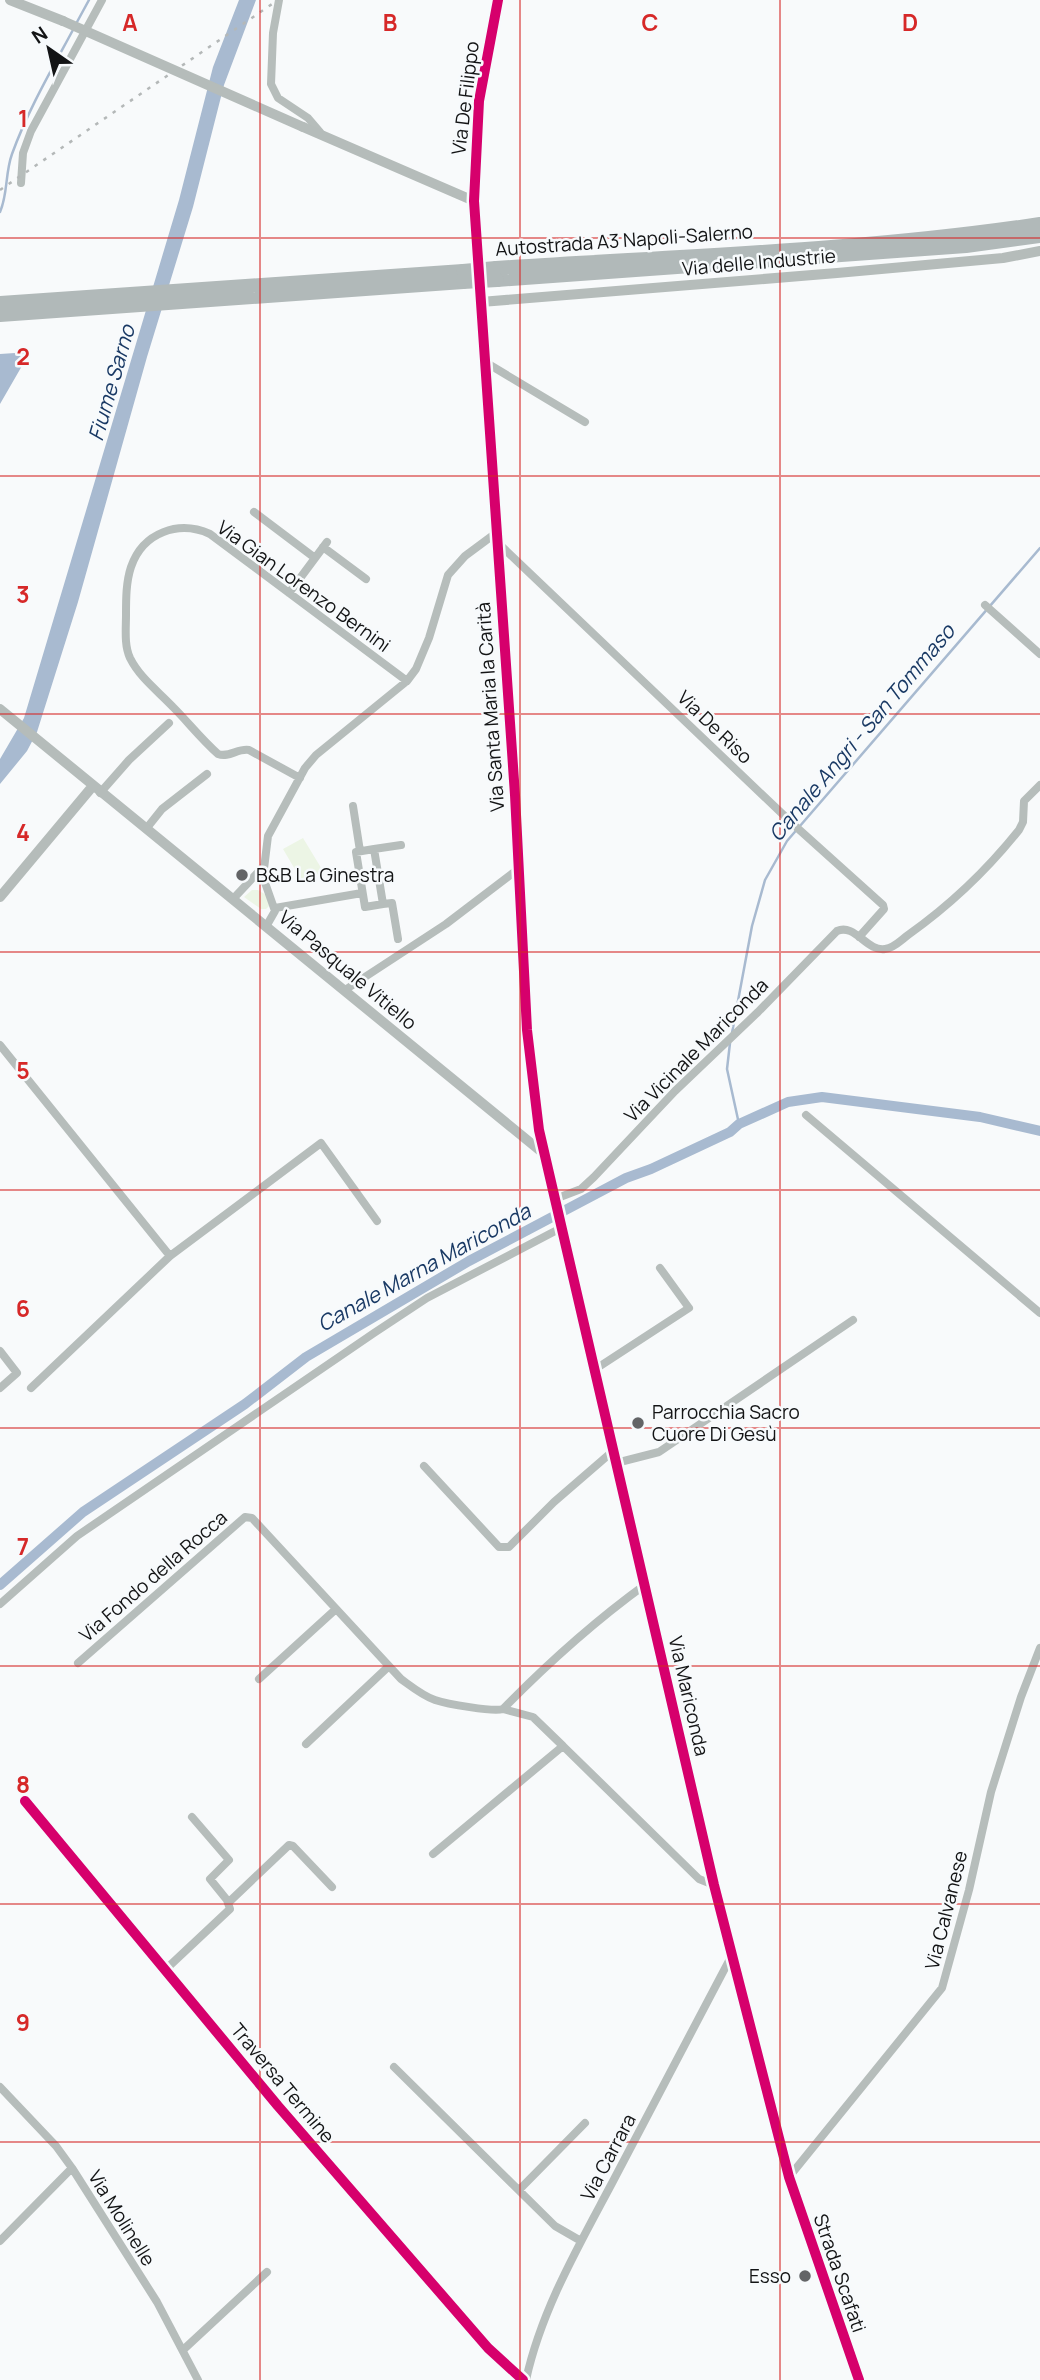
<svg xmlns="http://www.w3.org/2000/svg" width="1040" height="2380" viewBox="0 0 1040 2380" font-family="Manrope,sans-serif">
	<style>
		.grass { fill: #ecf5e5 }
		.water { fill: #a8bad0 }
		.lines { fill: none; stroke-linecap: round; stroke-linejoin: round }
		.stream { stroke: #a8bad0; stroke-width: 2.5 }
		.canal { stroke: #a8bad0; stroke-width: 10 }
		.street { stroke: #b6bdbb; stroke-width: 8 }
		.secondary { stroke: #b5bcba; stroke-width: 10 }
		.highway { stroke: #b1b9b9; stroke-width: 14 }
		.rail { stroke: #b4b8b8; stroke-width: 2.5; stroke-dasharray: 3.5 7; stroke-linecap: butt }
		.secondary-bridge { stroke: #b5bcba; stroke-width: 10 }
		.highway-bridge { stroke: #b1b9b9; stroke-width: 14 }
		.cycleway-casing { stroke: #f7fafc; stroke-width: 15 }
		.cycleway { stroke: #d6006c; stroke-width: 10 }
		.grid { fill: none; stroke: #d62828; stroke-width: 2; stroke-opacity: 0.55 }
		.poi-dot { fill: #636466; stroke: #f7fafc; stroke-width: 2.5 }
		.labels { text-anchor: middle; stroke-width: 5; stroke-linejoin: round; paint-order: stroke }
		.street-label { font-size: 19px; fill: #131415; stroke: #f7fafc }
		.poi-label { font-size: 19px; fill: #131415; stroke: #f7fafc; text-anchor: start }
		.water-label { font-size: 21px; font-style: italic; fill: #193964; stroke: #f7fafc }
		.grid-label { font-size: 23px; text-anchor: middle; font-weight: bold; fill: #d62828; stroke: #f7fafc; stroke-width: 5; stroke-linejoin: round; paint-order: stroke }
	</style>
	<rect width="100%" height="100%" fill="#f8fafb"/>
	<path class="grass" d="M303,838L323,871L303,883L283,849Z
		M252,890H258L266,895L269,906L266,909H261L244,897Z"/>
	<path class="water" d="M239,0H256L224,85L193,207L147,357L78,602L37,732L27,751L0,784V759L24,718L179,200L213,67Z
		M30,352L0,404V354Z"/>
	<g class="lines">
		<path class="stream" d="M77,22L89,0
			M0,212C8,194 5,173 12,154C28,110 52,69 74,28
			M732,1033L752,926L765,880L787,841L1040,548
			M730,1043L727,1069L739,1124"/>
		<path class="canal" d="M0,1585L83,1512L245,1404L306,1357L469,1261L626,1178L651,1169L730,1132L739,1124L788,1102L822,1097L980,1117L1040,1131"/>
		<path class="street" d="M279,0L273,33L271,84L278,98L308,118L320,132
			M21,183L23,153L31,131L102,0
			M474,201L479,101L498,0
			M485,362L585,422
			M254,512L315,558
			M497,542L794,825L883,905L884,909L859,937
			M323,547L366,579
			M289,593L327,542
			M985,605L1040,654
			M300,778L249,750C238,748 229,758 218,754C201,739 188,722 173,707C158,691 140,678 130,658C124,645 126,629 126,615C126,599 126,582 131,567C143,532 179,520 210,534L407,681
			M100,793L129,760L169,723
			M353,806L360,851
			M146,829L162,809L207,774
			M374,849L383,904L365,907L356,852Z
			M374,849L401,845
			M233,899L262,868
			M383,904L392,903L398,939
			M275,908L362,893
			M267,925L275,911L263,877L268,836L305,768L316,755L407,681L416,669L429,638L448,575L465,556L496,533
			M345,990L446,924L517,870
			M0,1045L170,1256
			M806,1115L1040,1313
			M555,1199L581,1189L594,1177L675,1091L758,1012L837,931C855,923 867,952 885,949C894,948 901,940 908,935C949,906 987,870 1019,830L1023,822L1024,801L1040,785
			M0,1351L17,1373L0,1388
			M594,1370L689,1308L660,1268
			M31,1388L170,1256L321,1143L377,1221
			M616,1463L659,1452L853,1320
			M424,1466L499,1547H509L554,1502L613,1451
			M0,1604L77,1536L374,1333L427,1298L561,1228
			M78,1663L245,1517L252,1518L401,1679C412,1687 423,1696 435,1700C447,1704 493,1712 503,1709C547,1664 595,1621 646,1584
			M259,1679L336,1609
			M503,1709L533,1717L563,1746
			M306,1744L389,1666
			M25,1801L278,2106L488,2348L523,2380
			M433,1854L563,1746L699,1879L714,1885
			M228,1903L289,1845L293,1846L332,1887
			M165,1970L230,1909L227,1900L210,1879L229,1860L192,1817
			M394,2067L555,2226L581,2241
			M0,2087L56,2146L72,2168L157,2302L198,2380
			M789,2177L942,1988L969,1890L991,1792L1021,1697L1040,1648
			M519,2190L585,2123
			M0,2241L72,2168
			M183,2350L267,2272
			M526,2380C541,2311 578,2247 611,2185C651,2109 691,2032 732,1955"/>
		<path class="secondary" d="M10,0L63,21
			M303,127L474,201L515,795L527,1030L543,1153L646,1584L714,1885L789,2177L859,2380
			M481,302L837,273L1003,258L1040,251
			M0,709L543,1153
			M0,897L92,787"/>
		<path class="highway" d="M496,268C677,256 860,251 1040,224
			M497,280L966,246L1040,236
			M0,303L463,271
			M0,315L463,282"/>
		<path class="rail" d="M0,190L278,0"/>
		<path class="secondary-bridge" d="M63,21L303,127"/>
		<path class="highway-bridge" d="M463,271L496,268
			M463,282L497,280"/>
		<g class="cycleway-casing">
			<path id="cycleway" d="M498,0L479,101L474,201L515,795L527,1030L539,1130L714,1885L789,2177L859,2380
				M25,1801L278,2106L488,2348L523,2380"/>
		</g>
		<use href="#cycleway" class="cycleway"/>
	</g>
	<path class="grid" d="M260,0V2380M520,0V2380M780,0V2380M0,238H1040M0,476H1040M0,714H1040M0,952H1040M0,1190H1040M0,1428H1040M0,1666H1040M0,1904H1040M0,2142H1040"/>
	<g class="poi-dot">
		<circle cx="242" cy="875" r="7"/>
		<circle cx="638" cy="1423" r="7"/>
		<circle cx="805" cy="2276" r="7"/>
	</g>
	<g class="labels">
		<g class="street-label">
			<text transform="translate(465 98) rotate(-83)" y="7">Via De Filippo</text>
			<text transform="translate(624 240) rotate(-4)" y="7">Autostrada A3 Napoli-Salerno</text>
			<text transform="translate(759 262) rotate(-5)" y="7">Via delle Industrie</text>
			<text transform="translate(304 586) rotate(36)" y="7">Via Gian Lorenzo Bernini</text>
			<text transform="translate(490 707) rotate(-94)" y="7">Via Santa Maria la Carità</text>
			<text transform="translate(715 727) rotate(44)" y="7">Via De Riso</text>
			<text transform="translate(348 970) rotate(40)" y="7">Via Pasquale Vitiello</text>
			<text transform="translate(696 1050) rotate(-45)" y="7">Via Vicinale Mariconda</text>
			<text transform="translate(153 1576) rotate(-41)" y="7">Via Fondo della Rocca</text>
			<text transform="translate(689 1696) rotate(77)" y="7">Via Mariconda</text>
			<text transform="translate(946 1910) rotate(-76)" y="7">Via Calvanese</text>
			<text transform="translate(283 2083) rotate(50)" y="7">Traversa Termine</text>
			<text transform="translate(608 2157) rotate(-62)" y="7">Via Carrara</text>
			<text transform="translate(122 2218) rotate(58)" y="7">Via Molinelle</text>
			<text transform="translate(840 2273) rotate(71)" y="7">Strada Scafati</text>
		</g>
		<g class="poi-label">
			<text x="256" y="882">B&amp;B La Ginestra</text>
			<text x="652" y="1419">Parrocchia Sacro<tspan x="652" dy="22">Cuore Di Gesù</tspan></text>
			<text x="791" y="2283" text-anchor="end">Esso</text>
		</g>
		<g class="water-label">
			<text transform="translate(112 383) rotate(-74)" y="7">Fiume Sarno</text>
			<text transform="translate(862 733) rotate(-50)" y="7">Canale Angri - San Tommaso</text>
			<text transform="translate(424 1268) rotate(-29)" y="7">Canale Marna Mariconda</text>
		</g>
	</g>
	<g class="grid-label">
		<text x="130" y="31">A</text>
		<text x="390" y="31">B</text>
		<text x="650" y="31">C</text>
		<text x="910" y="31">D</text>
		<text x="23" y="127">1</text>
		<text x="23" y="365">2</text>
		<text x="23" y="603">3</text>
		<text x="23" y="841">4</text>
		<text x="23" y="1079">5</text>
		<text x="23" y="1317">6</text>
		<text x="23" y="1555">7</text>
		<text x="23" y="1793">8</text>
		<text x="23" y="2031">9</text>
	</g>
	<g transform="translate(49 49) rotate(326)" stroke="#f7fafc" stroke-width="5" paint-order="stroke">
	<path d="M0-5L12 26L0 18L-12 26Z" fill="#131415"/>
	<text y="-10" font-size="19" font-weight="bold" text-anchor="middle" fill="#131415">N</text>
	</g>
</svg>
